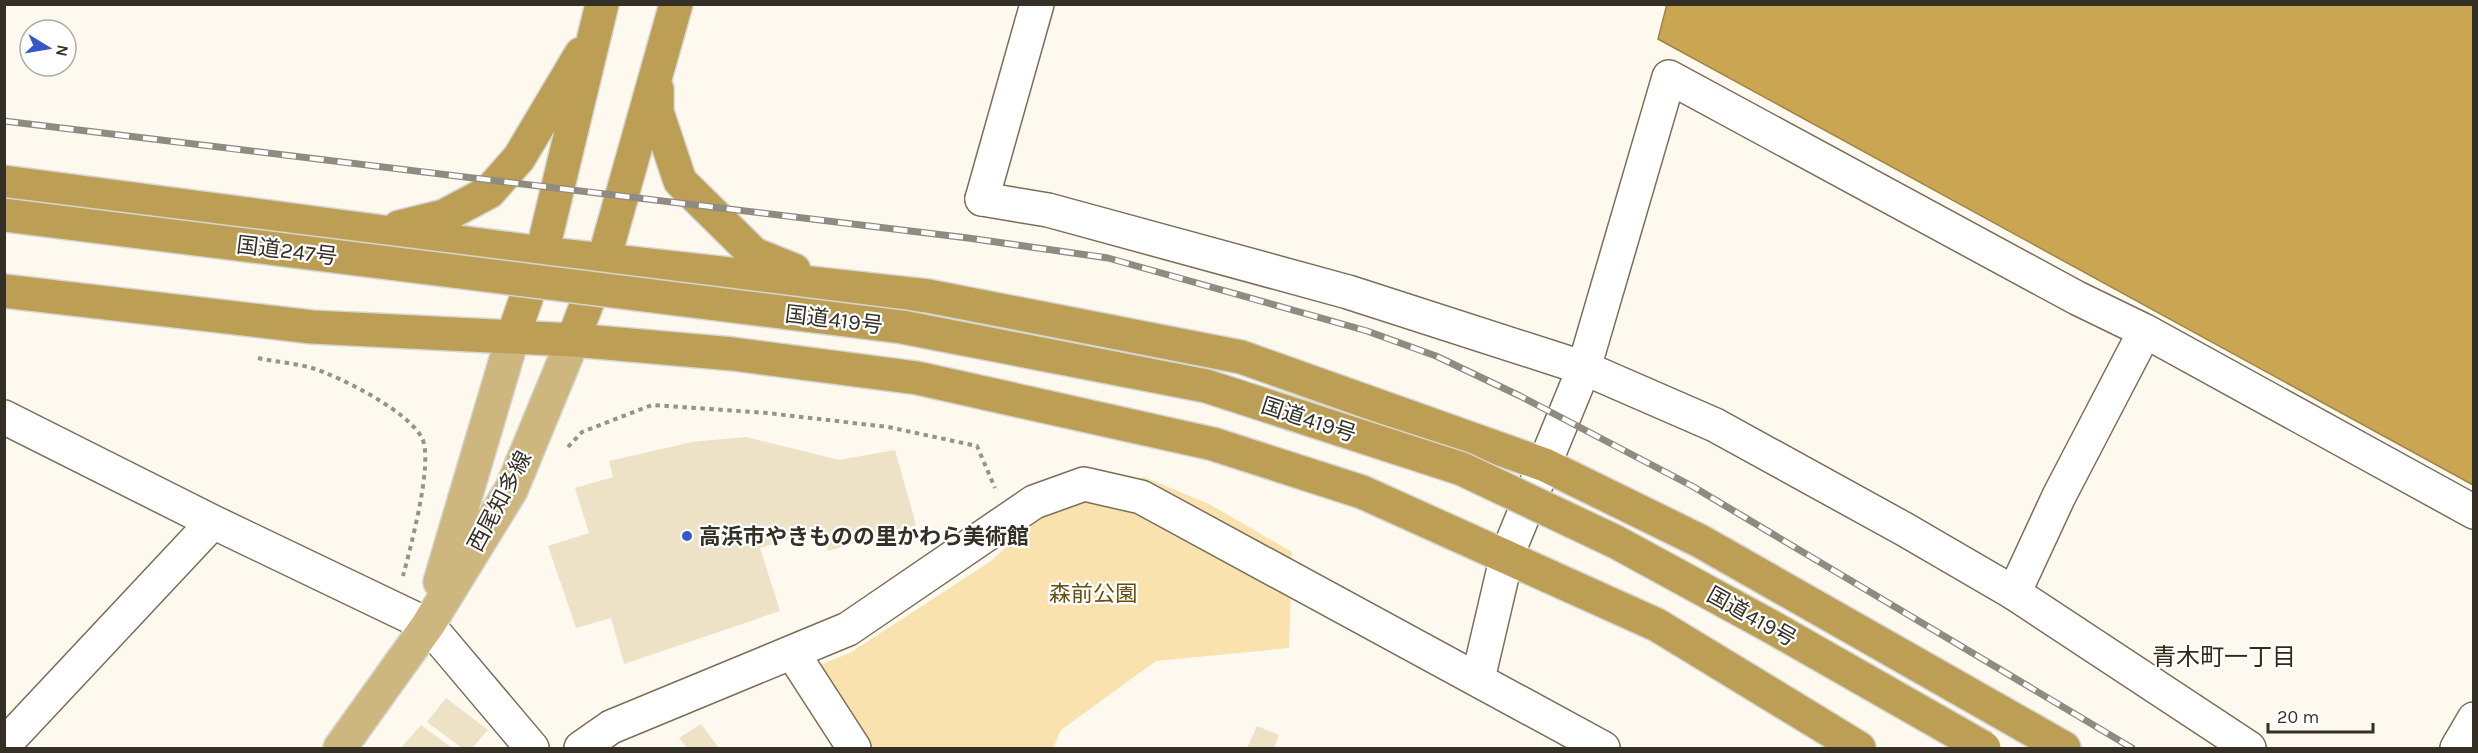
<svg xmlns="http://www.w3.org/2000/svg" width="2478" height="753" viewBox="0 0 2478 753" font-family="Karla,'Noto Sans JP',sans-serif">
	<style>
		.green { fill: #f9e2ae }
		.water { fill: #caa652; stroke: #9d8344; stroke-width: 1.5 }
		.building { fill: #ede1c6 }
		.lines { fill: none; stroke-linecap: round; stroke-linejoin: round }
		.minor-casing { stroke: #796e57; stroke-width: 36 }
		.tertiary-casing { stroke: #796e57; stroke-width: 36 }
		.primary-casing { stroke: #d6d6d3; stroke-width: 36 }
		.trunk-casing { stroke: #d6d6d3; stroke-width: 36 }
		.path { stroke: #979388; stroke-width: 4; stroke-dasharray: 4.5 4.5; stroke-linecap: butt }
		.minor { stroke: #fff; stroke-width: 33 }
		.tertiary { stroke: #fff; stroke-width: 33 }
		.primary { stroke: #cdb77f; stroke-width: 33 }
		.trunk { stroke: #bc9f54; stroke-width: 33 }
		.rail-casing { stroke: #8f8b80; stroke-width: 7 }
		.rail { stroke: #fff; stroke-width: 4.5; stroke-dasharray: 14; stroke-linecap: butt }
		.trunk-bridge-casing { stroke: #d6d6d3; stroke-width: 36; stroke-linecap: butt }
		.trunk-bridge { stroke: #bc9f54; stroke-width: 33 }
		.poi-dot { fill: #3458c9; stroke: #fff; stroke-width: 2 }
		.labels { text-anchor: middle; stroke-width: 4.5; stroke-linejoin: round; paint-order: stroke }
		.street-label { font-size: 22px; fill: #343025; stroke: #fff }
		.poi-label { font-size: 22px; font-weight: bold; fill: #343025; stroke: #fff; text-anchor: start }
		.park-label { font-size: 22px; fill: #664e0b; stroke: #fff }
		.neighbourhood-label { font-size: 24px; fill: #352b15; stroke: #fff }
	</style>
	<rect width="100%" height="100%" fill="#fef9ef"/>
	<path class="green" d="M1144,477L1209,504L1292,552L1289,648L1156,661L1061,730L1053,748H869L814,667L850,653L991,561L1039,517L1085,495Z"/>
	<path class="water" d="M1667,4L2473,5V485L1658,39Z"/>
	<path class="building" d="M746,437L839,460L895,450L916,525L828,551L821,529L760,548L780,611L624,664L611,618L576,628L548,546L589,533L575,488L613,477L609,461L692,442Z
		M446,698L488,730L472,748H462L427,722Z
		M701,724L719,748H687L679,738Z
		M421,725L452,748H401Z
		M1257,726L1279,735L1274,748H1247Z"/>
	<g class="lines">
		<g class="minor-casing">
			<path id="minor" d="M982,199L1037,4
				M4,417L213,522L428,625L532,748
				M2014,593L2059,496L2145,331
				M792,652L854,748
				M1478,679L1507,555L1584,368L1669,77L2077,298L2145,331L2474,512
				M4,745L213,522
				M581,748L611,727L848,629L1034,502L1084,484L1141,497L1603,748
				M2457,748L2474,719"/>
		</g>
		<g class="tertiary-casing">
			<path id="tertiary" d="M982,199L1048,210L1348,292L1584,368L1715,425L1904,529L2014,593L2249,748"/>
		</g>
		<g class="primary-casing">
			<path id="primary" d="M440,582L513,336
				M340,748L428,625L511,490L573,340"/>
		</g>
		<g class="trunk-casing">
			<path id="trunk" d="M657,89V112L680,181L754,254L794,270
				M4,182L542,253L928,296L1241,357L1545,465L1700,541L2064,748
				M399,227L444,216L489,192L519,158L581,54
				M4,291L312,327L573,340L733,354L917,378L1213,444L1362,492L1657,625L1859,748
				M513,336L542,253L602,4
				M573,340L604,259L676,4"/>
		</g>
		<path class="path" d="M258,358C276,362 295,363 312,368C341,377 408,411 422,438C434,462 410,549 403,576
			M568,447L582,432L652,405L767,413L888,427L977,446L995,488"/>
		<use href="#minor" class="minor"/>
		<use href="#tertiary" class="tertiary"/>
		<use href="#primary" class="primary"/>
		<use href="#trunk" class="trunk"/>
		<g class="rail-casing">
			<path id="rail" d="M4,121L968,238L1108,258L1367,331L1436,356L1520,396L1692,486L2132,748"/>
		</g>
		<use href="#rail" class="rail"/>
		<g class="trunk-bridge-casing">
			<path id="trunk-bridge" d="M4,215L902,327L1206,386L1462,469L1616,542L1770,626L1984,748"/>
		</g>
		<use href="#trunk-bridge" class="trunk-bridge"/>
	</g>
	<circle class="poi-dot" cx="687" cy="536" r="6"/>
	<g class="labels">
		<g class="street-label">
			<text transform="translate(287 250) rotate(7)" y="8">国道247号</text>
			<text transform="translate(834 319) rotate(7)" y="8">国道419号</text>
			<text transform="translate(1309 419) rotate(18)" y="8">国道419号</text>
			<text transform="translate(499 501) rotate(-62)" y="8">西尾知多線</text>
			<text transform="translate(1752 616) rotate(29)" y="8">国道419号</text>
		</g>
		<g class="poi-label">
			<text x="699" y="544">高浜市やきものの里かわら美術館</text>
		</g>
		<g class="park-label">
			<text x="1093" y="601">森前公園</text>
		</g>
		<g class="neighbourhood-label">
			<text x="2224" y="665">青木町一丁目</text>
		</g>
	</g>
	<rect width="2478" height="753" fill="none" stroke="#343025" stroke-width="12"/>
	<g transform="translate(48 48) rotate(101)"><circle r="28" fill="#ffffff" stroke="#aeaca8" stroke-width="1.5"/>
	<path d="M0-4.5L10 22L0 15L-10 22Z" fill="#3458c9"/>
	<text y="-9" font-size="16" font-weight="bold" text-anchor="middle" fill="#343025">N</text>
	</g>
	<path d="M2268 723v9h105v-9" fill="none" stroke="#343025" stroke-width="3"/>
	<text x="2277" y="723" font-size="18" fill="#343025" stroke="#ffffff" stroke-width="4.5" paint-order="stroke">20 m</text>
</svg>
